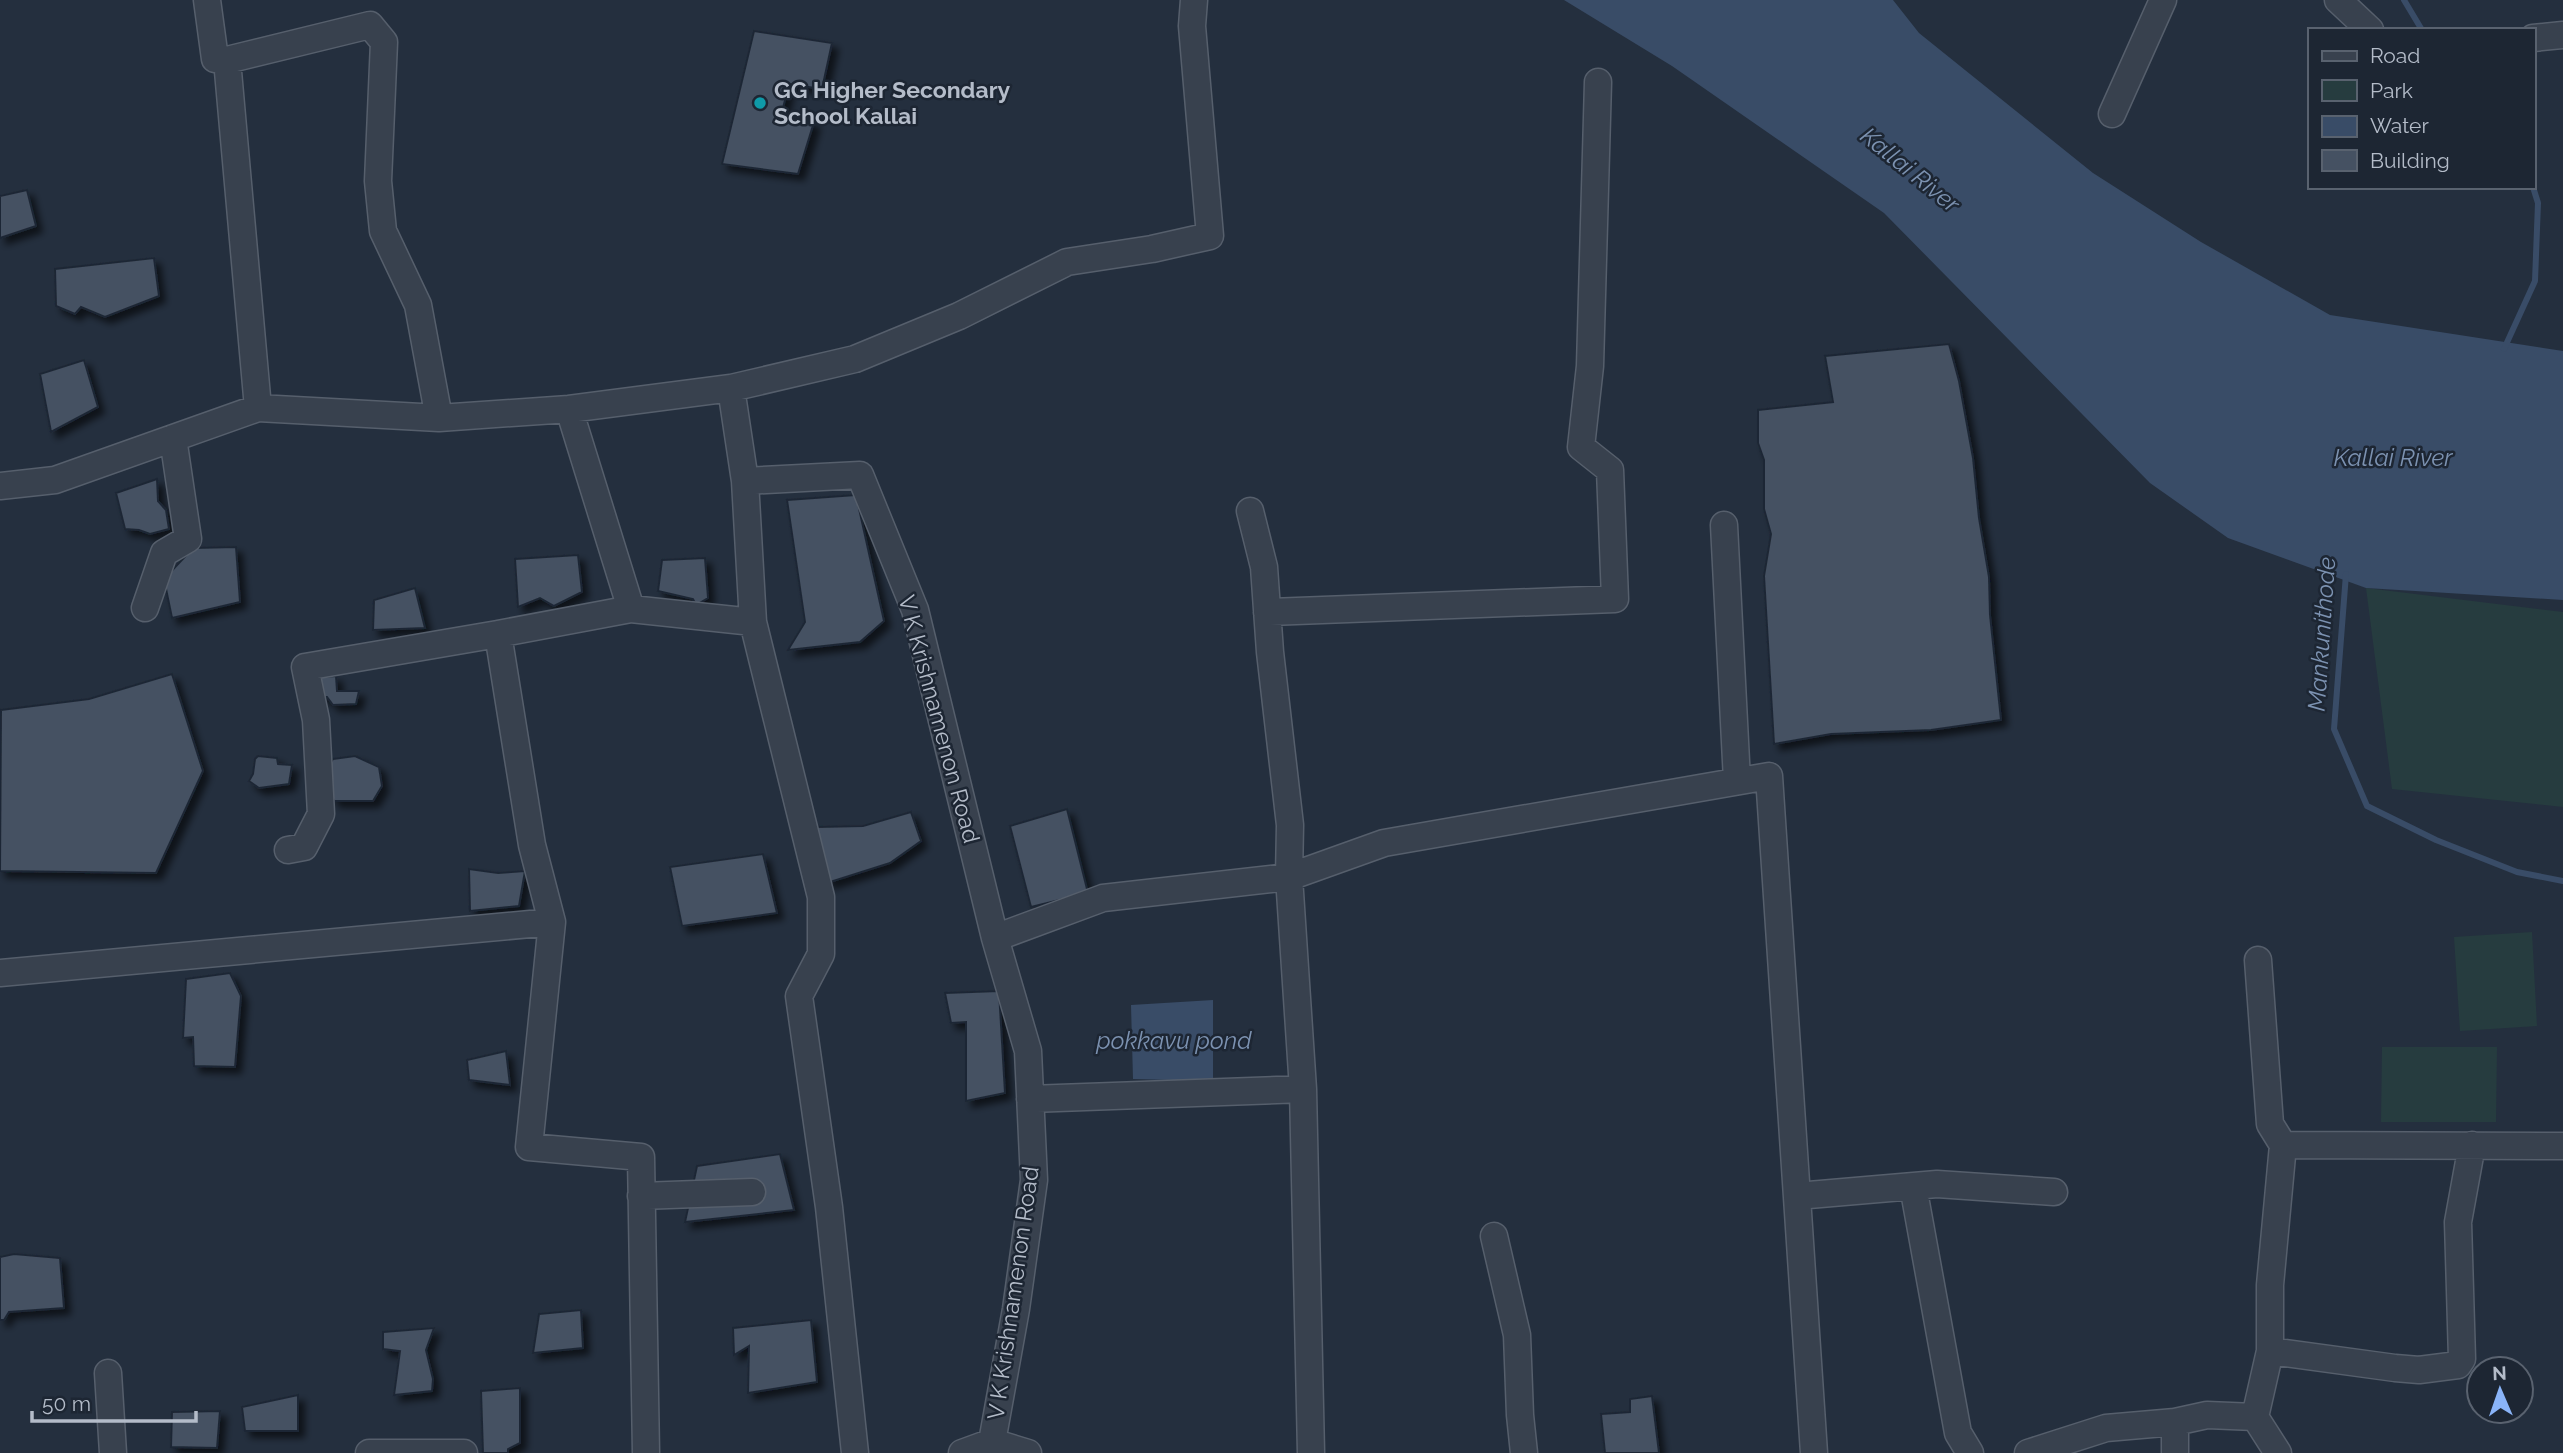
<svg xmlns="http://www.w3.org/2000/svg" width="2563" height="1453" viewBox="0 0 2563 1453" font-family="Raleway,sans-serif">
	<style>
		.green { fill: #263c3f }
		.water { fill: #394c67 }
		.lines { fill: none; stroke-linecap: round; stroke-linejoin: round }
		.stream { stroke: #394c67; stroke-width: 6 }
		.building { fill: #455162; stroke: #1f2835; stroke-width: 2; filter: url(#shadow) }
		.minor-casing { stroke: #565f6c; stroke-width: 29 }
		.minor { stroke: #38414e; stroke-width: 26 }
		.culture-dot { fill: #0f9aa8; stroke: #1d2633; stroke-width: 2.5 }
		.labels { text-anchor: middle; stroke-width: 5; stroke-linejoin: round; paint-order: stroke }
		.poi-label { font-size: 23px; font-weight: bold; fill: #b4bcc9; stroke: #1d2633; text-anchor: start }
		.street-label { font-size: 23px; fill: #b4bcc9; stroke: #1d2633 }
		.water-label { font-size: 24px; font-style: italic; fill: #7c92b1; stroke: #1d2633 }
	</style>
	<defs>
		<filter id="shadow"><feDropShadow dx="6" dy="6" stdDeviation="3.5" flood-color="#0009"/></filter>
	</defs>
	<rect width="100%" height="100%" fill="#242f3e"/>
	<path class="green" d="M2366,588L2563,612V807L2392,789Z
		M2532,932L2537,1026L2460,1031L2454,937Z
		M2382,1047H2497L2496,1122H2381Z"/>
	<path class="water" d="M1564,0H1893L1919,33L2093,173L2201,242L2330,315L2563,351V600L2366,588L2228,538L2150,483L1884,213L1672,66Z
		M1213,1000V1081L1133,1079L1131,1005Z"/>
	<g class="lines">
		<path class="stream" d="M2404,0L2422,30
			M2504,349L2535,281L2538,203L2533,187
			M2346,574L2334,729L2367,806L2436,840L2517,872L2563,881"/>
	</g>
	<path class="building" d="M754,31L832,43L822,89L789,84L781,116L814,122L798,174L722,164Z
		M27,190L36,226L0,238V196Z
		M154,258L159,296L105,317L81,307L75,314L56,306L55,269Z
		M1949,344L1959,381L1973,458L1979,518L1989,577L1990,615L2001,720L1931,730L1831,734L1774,744L1764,576L1771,534L1764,509V460L1758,443V410L1833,402L1825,356Z
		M84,360L98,407L51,432L40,374Z
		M157,479L158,501L166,510L169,529L150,534L139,530L125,529L116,493Z
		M856,495L884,621L860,642L788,650L805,622L787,500Z
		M236,547L240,602L172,618L164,579L193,548Z
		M578,555L582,592L554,606L540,598L518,607L515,559Z
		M705,558L708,598L696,605L693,599L658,591L662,560Z
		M415,588L425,628L373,630L374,600Z
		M172,674L203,771L156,873L0,871L1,710L89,699Z
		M336,676L337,691H359L356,704L333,705L327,697H321L320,677Z
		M258,756L277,758L278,764L292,765L289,784L259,788L249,781L253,774L255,759Z
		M355,756L379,767L382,786L373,801H334L323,775L333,759Z
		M1067,809L1088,893L1031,907L1010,826Z
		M911,812L921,841L890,863L827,883L817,827L863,826Z
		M763,854L777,913L682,926L670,867Z
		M469,869L498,873L525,871L519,906L470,911Z
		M230,973L241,996L235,1067L194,1066L193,1037L183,1038L186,979Z
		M999,991L1005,1093L966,1101V1022L951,1023L945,993Z
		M506,1051L510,1085L469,1080L467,1060Z
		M780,1154L794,1210L685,1222L697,1166Z
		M14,1254L60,1258L64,1308L9,1312L4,1320H0V1257Z
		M581,1310L583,1348L533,1353L539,1314Z
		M811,1320L817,1382L748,1393L749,1346L734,1355L733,1328Z
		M434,1328L426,1350L433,1379L432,1391L394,1395L400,1351L383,1349V1332Z
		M520,1388V1443L508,1449V1453H483L481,1391Z
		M298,1395V1431H245L242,1407Z
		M1652,1396L1659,1453H1605L1601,1414L1630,1412V1399Z
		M220,1411L217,1448L171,1447L172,1412Z"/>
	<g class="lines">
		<g class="minor-casing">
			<path id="minor" d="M207,0L215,59L227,60L370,25L384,42L378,181L383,231L418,305L439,418
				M2338,0L2370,30
				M2533,38L2563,35
				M227,60L258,408
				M2112,114L2163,0
				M731,388L855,359L959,316L1067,262L1152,249L1210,236L1192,26L1194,0
				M569,409L631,609L498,634L532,845L552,922L529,1147L641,1157L646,1453
				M745,481L753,622L821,897V954L799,996L829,1207L855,1453
				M0,486L55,480L258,408L439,418L569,409L731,388L745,481L860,475L915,610L995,938L1028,1051L1034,1180L1016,1309L992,1442L995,1453
				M1724,525L1737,781
				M145,608L164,553L188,539L173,438
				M631,609L753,622
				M1267,612L1615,599L1610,470L1581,447L1590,366L1598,82
				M288,850L304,847L321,814L316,720L305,667L498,634
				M995,938L1103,898L1289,877L1384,843L1769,776L1814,1453
				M2258,960L2270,1124L2283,1145L2270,1285V1351L2255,1417L2278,1453
				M0,973L552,922
				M1303,1089L1311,1453
				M1030,1099L1303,1089L1289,877L1290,825L1270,652L1264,567L1250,511
				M2283,1145L2563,1146
				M1913,1186L1958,1433L1970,1453
				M641,1196L752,1192
				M1797,1196L1937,1184L2054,1192
				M1494,1236L1517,1335L1520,1415L1524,1453
				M2270,1351L2395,1368L2419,1370L2458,1365L2462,1359L2458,1222L2472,1145
				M108,1373L113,1453
				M369,1453H464
				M962,1453L992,1442L1028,1453
				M2028,1453L2106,1428L2175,1422L2207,1415L2255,1417
				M2175,1453V1422"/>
		</g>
		<use href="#minor" class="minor"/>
	</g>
	<circle class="culture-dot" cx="760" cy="103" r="7"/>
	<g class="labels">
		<g class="poi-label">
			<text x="774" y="98">GG Higher Secondary<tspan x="774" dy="26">School Kallai</tspan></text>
		</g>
		<g class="street-label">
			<text transform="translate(939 719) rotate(75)" y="8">V K Krishnamenon Road</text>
			<text transform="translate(1013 1293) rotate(-82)" y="8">V K Krishnamenon Road</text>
		</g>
		<g class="water-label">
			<text transform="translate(1910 170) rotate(39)" y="8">Kallai River</text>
			<text x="2393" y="466">Kallai River</text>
			<text transform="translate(2322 634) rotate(-86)" y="8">Mankunithode</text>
			<text x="1174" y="1049">pokkavu pond</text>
		</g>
	</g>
	<rect x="2308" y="28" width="228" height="161" fill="#1d2633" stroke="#59626f" stroke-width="2"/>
	<rect x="2322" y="51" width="35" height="10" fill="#38414e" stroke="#59626f" stroke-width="2"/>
	<text x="2370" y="63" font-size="21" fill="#b4bcc9">Road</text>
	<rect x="2322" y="80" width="35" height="21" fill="#263c3f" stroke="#59626f" stroke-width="2"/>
	<text x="2370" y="98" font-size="21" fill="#b4bcc9">Park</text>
	<rect x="2322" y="116" width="35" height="21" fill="#394c67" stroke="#59626f" stroke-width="2"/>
	<text x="2370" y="133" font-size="21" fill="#b4bcc9">Water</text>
	<rect x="2322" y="150" width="35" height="21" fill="#455162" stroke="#59626f" stroke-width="2"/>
	<text x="2370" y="168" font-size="21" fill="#b4bcc9">Building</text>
	<g transform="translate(2500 1390) rotate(358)"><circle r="33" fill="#1d2633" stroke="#59626f" stroke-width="2"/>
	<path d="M0-5L12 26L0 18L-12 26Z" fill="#8ab4f8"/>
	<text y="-10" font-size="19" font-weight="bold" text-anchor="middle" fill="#b4bcc9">N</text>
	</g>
	<path d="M32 1411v10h164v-10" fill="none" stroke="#b4bcc9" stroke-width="3.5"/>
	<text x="42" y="1411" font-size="21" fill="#b4bcc9" stroke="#1d2633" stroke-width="5" paint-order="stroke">50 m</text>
</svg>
